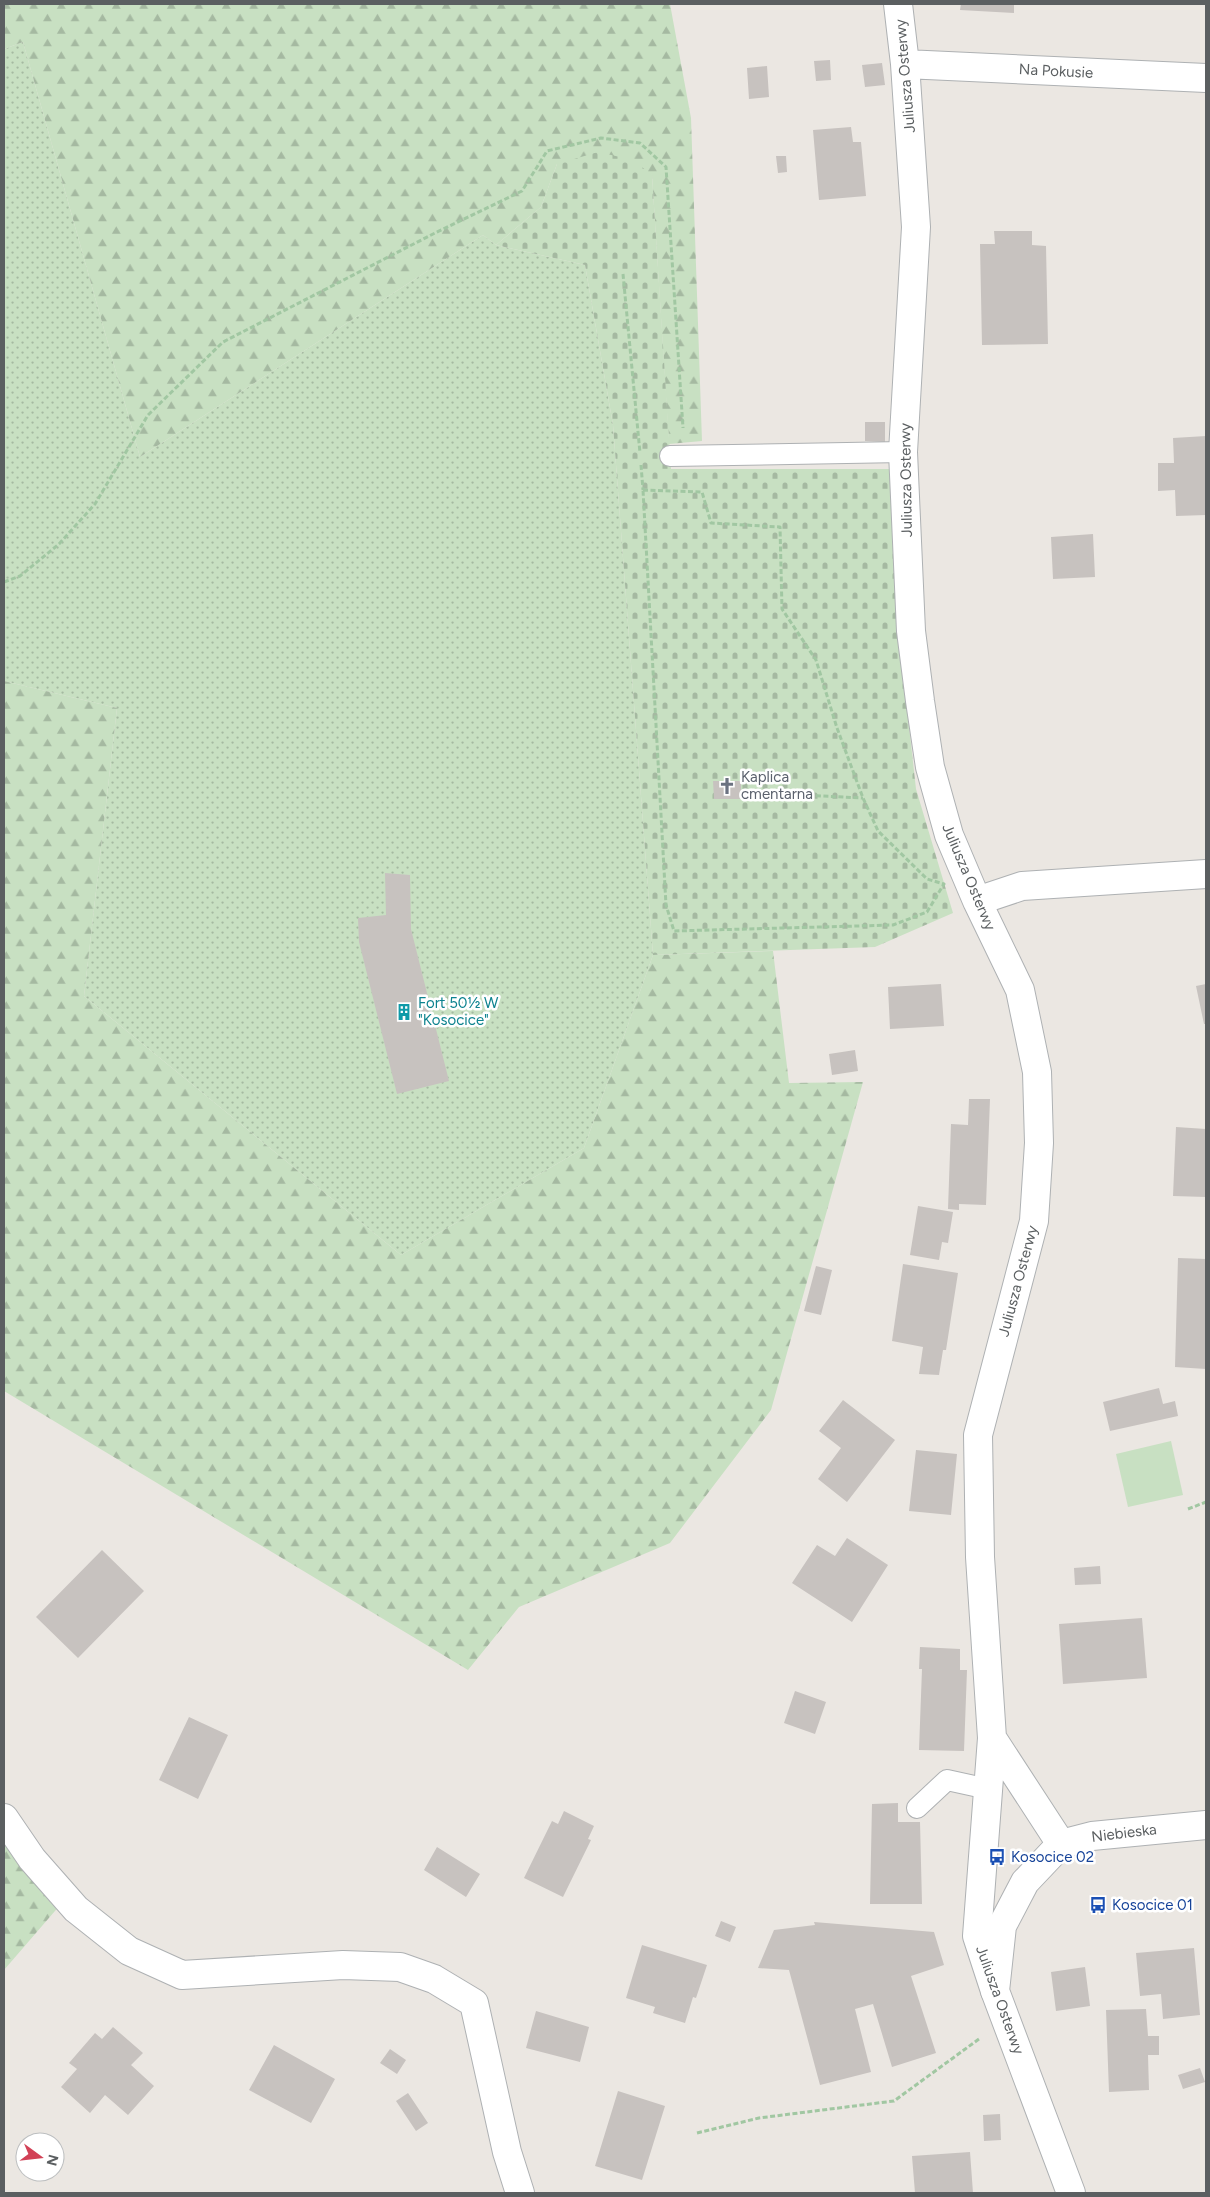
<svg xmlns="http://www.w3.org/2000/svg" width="1210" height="2197" viewBox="0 0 1210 2197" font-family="Figtree,sans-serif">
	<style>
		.grass { fill: url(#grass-dots) }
		.forest { fill: url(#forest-firs) }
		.cemetery { fill: url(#cemetery-stones) }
		.park { fill: #c8e0c2 }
		.building { fill: #c7c2bf }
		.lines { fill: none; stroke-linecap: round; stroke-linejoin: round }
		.service-casing { stroke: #aeb1b3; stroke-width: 22 }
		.minor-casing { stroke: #aeb1b3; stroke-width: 30 }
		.tertiary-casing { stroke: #aeb1b3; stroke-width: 30 }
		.path { stroke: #a1c7a2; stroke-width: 3; stroke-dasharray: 5 2.5; stroke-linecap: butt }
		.service { stroke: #fff; stroke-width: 20 }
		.minor { stroke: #fff; stroke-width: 28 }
		.tertiary { stroke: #fff; stroke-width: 28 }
		.labels { text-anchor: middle; stroke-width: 5; stroke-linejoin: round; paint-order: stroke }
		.street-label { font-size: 15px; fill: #5b5f61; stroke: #fff }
		.worship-label { font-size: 15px; fill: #5b616d; stroke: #fff; text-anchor: start }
		.culture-label { font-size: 15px; fill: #0d838f; stroke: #fff; text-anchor: start }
		.transit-label { font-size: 15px; fill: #164399; stroke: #fff; text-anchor: start }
	</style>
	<defs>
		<pattern id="grass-dots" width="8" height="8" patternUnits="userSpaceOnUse" patternTransform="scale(1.25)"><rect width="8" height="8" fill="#c8e0c2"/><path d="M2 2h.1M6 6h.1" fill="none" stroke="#a5b9a1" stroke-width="1.8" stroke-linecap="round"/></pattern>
		<pattern id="forest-firs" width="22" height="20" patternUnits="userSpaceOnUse" patternTransform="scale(1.25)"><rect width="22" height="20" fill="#c8e0c2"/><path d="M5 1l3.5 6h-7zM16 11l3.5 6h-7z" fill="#a5b9a1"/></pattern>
		<pattern id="cemetery-stones" width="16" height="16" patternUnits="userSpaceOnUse" patternTransform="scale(1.25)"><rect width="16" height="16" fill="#c8e0c2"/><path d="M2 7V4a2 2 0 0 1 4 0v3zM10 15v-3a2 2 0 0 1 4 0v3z" fill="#a5b9a1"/></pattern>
	</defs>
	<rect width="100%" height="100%" fill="#ebe7e2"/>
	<path class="grass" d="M23,42L140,457L483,235L496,245L585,265L613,425L653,955L584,1148L401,1255L84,996L117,708L4,681V49Z"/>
	<path class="forest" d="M4,4H670L691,118L702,441L669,444L652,175L557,164L541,207L496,245L483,235L140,457L23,42L4,49Z
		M4,681L117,708L84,996L401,1255L584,1148L653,955L773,951L789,1083L863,1082L771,1410L670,1543L519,1607L468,1670L4,1391Z
		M4,1835L61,1904L4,1970Z"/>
	<path class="cemetery" d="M598,152L633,160L652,175L671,469H890L905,690L916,789L953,913L875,947L653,955L613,425L585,265L496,245L541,207L557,164Z"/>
	<path class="park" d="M1171,1441L1183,1495L1128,1507L1116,1454Z"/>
	<path class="building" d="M961,4H1014V13L960,10Z
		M830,60L831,80L816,81L814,61Z
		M882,63L885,85L865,87L862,65Z
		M767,66L769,97L749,99L747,68Z
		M851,127L853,142H861L866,196L819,200L813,130Z
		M776,156H786L787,172L778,173Z
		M994,231H1032V245L1046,246L1048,344L982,345L980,244H995Z
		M865,422H885V442L865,441Z
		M1206,436V515L1176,516L1175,490L1158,491V463H1174L1173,438Z
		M1093,534L1095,577L1053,579L1051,537Z
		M713,781H741V799H714Z
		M385,873L410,875L411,929L449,1081L397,1094L359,942L358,918L386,915Z
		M941,984L944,1026L890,1029L888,987Z
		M1206,984V1024H1204L1196,986Z
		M855,1050L858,1071L832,1075L829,1054Z
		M969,1099H990L986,1205L959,1204V1210L948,1209L951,1124L968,1125Z
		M1176,1127L1206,1129V1197L1173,1196Z
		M918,1206L953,1212L948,1243L942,1242L939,1260L910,1255Z
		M1178,1258L1206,1259V1369L1175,1367Z
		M903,1264L958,1273L946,1350H943L939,1375L919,1374L923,1347L892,1341Z
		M816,1266L832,1270L821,1315L804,1311Z
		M1159,1388L1163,1404L1175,1401L1178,1416L1110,1431L1103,1402Z
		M843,1400L895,1440L847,1502L818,1479L841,1448L819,1431Z
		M916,1450L957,1454L951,1515L909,1511Z
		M847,1538L888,1565L852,1622L792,1583L817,1545L835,1556Z
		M102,1550L144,1591L78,1658L36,1617Z
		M1100,1566L1101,1584L1075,1585L1074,1568Z
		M1142,1618L1147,1678L1063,1684L1059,1624Z
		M920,1647L960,1649V1670H967L964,1751L919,1750L922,1669H919Z
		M795,1691L826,1702L815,1734L784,1723Z
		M189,1717L228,1735L198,1799L159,1780Z
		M898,1803V1822H920L922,1904H870L872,1804Z
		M564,1811L594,1826L588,1839L591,1840L563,1897L524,1878L552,1821L558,1824Z
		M437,1847L480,1874L466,1897L424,1870Z
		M721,1921L736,1927L730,1942L715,1936Z
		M814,1922L934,1932L944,1965L911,1976L936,2053L892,2067L873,2004L855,2009L871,2072L820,2085L789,1970L758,1968L774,1930L815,1925Z
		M642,1945L707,1965L696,1998L693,1997L685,2023L653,2013L655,2007L626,1998Z
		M1194,1948L1200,2015L1163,2019L1161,1994L1140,1996L1136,1953Z
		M1085,1967L1090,2006L1056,2011L1051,1972Z
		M1146,2009L1148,2036H1159V2055H1148L1149,2090L1109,2092L1106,2010Z
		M536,2011L589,2027L580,2062L526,2048Z
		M113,2027L143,2053L131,2065L154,2086L128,2115L105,2095L90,2113L61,2087L77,2069L69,2063L95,2033L102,2039Z
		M274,2045L335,2079L311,2123L249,2090Z
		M390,2049L406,2060L397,2074L380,2063Z
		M1200,2068L1205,2082L1183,2089L1178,2075Z
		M618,2091L665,2106L642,2180L595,2166Z
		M408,2093L428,2123L416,2131L396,2101Z
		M1000,2114L1001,2140L984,2141L983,2115Z
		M970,2152L973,2193H915L912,2156Z"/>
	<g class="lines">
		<g class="service-casing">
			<path id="service" d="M670,456L903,452
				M917,1808L947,1780L988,1789"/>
		</g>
		<g class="minor-casing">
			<path id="minor" d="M898,4L905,64L916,227L903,452L911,631L920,701L930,767L949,835L977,901L1020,990L1037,1072L1039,1143L1034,1221L978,1435L980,1557L992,1738L977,1936L995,1991
				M905,64L1206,78
				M977,901L1022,886L1206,874
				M992,1738L1061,1844
				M4,1818L32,1859L76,1909L129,1951L182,1975L343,1965L400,1967L434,1979L474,2003L507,2152L520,2193"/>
		</g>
		<g class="tertiary-casing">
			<path id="tertiary" d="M1071,2193L995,1991L1002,1926L1025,1882L1061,1844L1092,1836L1206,1825"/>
		</g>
		<path class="path" d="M623,274L640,453
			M641,465L643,490
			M643,490L702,492L711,523L780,527L782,609L816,660L837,728L863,798L878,831L927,879L944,884L927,912L893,925L674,931L666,905Z
			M4,582L20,576L59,544L95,504L148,415L223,342L433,234L522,191L547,151L601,138L640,143L666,167L683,428
			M741,792L863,798
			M1188,1509L1206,1502
			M697,2133L759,2118L894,2101L979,2039"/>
		<use href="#service" class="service"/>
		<use href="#minor" class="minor"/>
		<use href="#tertiary" class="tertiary"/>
	</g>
	<defs>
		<g id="church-bare" transform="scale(1.35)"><path d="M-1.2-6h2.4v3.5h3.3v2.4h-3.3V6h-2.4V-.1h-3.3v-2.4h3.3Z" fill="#6b7280" stroke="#fff" stroke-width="2.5" paint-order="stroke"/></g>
		<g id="building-bare" transform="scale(1.35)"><path d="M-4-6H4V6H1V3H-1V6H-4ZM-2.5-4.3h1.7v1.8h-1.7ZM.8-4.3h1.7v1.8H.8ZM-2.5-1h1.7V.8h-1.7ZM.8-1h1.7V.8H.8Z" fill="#0f9aa8" stroke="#fff" stroke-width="2.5" paint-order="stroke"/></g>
		<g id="bus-bare" transform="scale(1.35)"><path d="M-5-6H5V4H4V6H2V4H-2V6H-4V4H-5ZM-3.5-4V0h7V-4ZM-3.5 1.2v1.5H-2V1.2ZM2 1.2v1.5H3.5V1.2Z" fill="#1a4fb4" stroke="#fff" stroke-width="2.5" paint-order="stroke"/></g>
	</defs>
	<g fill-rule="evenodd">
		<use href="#church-bare" x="727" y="786"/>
		<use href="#building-bare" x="404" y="1012"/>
		<use href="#bus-bare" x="997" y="1857"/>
		<use href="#bus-bare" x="1098" y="1905"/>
	</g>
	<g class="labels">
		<g class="street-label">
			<text transform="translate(1056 71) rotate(3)" y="5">Na Pokusie</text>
			<text transform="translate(905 76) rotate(-95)" y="5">Juliusza Osterwy</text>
			<text transform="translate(906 480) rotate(-91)" y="5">Juliusza Osterwy</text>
			<text transform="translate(969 877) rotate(67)" y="5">Juliusza Osterwy</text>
			<text transform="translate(1018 1281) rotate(-75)" y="5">Juliusza Osterwy</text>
			<text transform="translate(1124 1833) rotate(-7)" y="5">Niebieska</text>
			<text transform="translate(1000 2000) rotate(70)" y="5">Juliusza Osterwy</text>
		</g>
		<g class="worship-label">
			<text x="741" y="782">Kaplica<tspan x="741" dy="17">cmentarna</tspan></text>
		</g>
		<g class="culture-label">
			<text x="418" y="1008">Fort 50½ W<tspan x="418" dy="17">"Kosocice"</tspan></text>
		</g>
		<g class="transit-label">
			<text x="1011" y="1862">Kosocice 02</text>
			<text x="1112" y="1910">Kosocice 01</text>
		</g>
	</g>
	<rect width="1210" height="2197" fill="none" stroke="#5b5f61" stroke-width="10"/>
	<g transform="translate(40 2157) rotate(105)"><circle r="24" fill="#ffffff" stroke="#bdbfc0"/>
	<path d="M0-4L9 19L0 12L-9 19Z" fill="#d24156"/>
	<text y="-8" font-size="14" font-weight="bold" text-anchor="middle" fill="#5b5f61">N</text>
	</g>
</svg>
